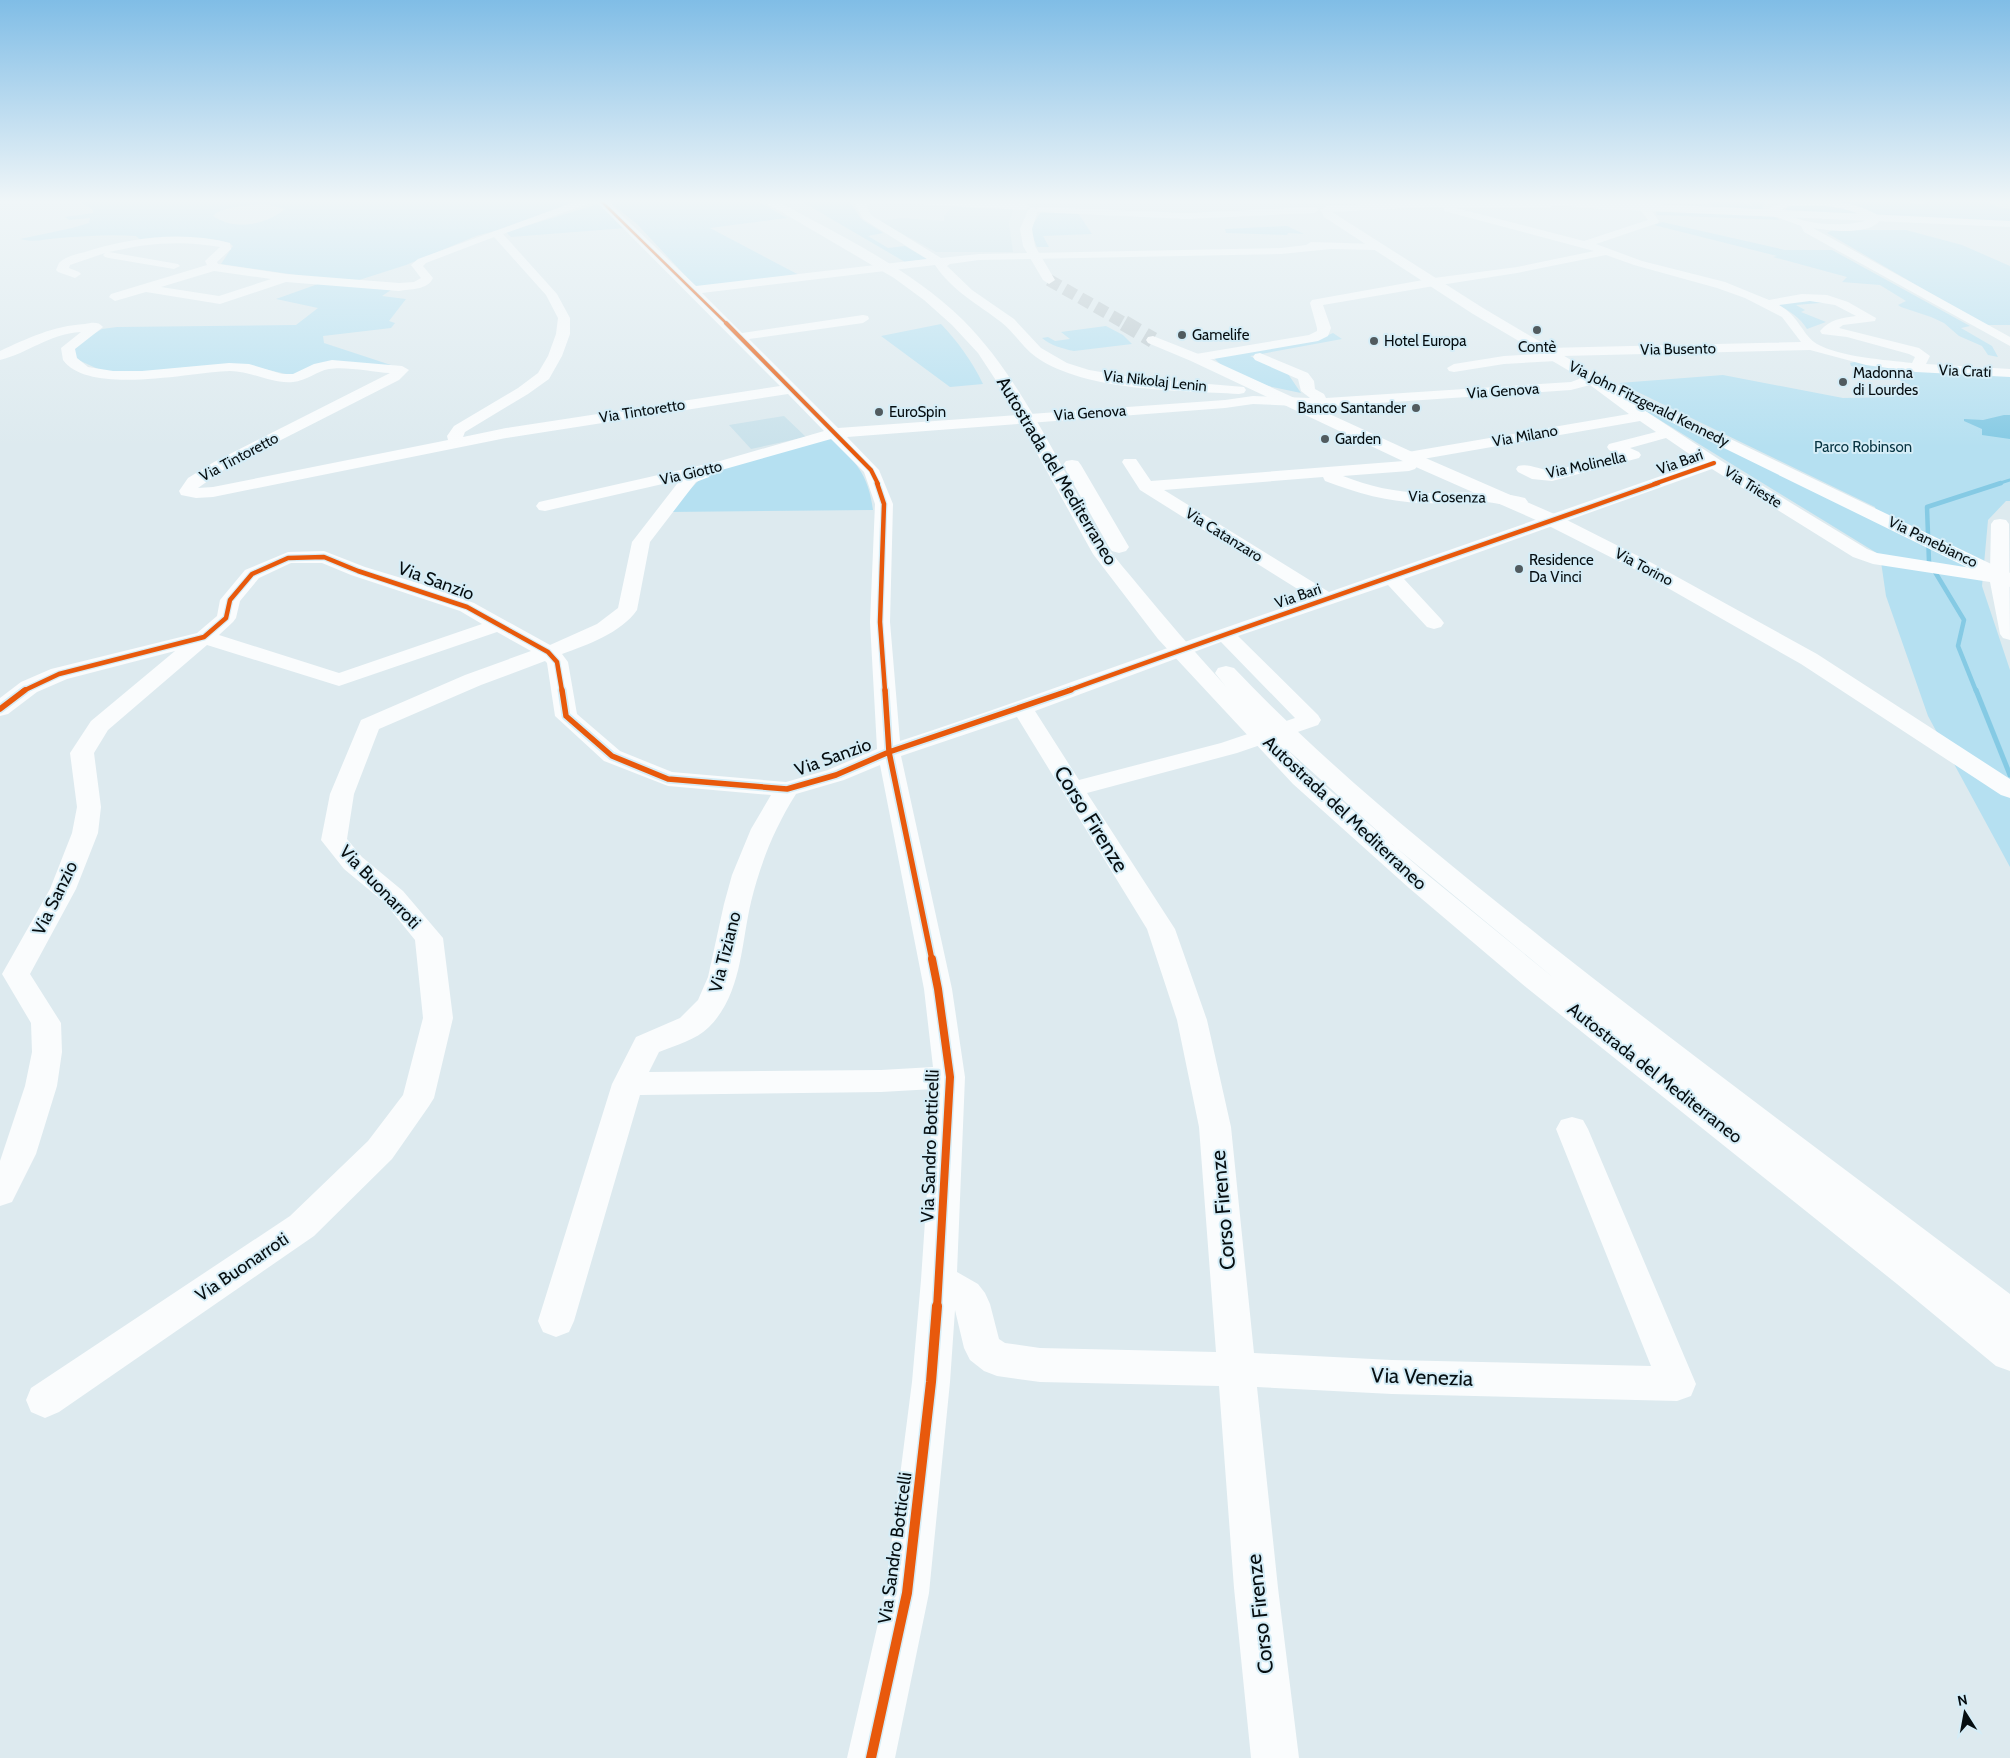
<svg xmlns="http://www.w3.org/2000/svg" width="2010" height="1758" viewBox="0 0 2010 1758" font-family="Cabin,sans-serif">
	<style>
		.built { fill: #cae2eb }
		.green { fill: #b5e0f1; fill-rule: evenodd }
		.water { fill: #85cae4 }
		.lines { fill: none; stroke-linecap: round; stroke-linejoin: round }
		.stream-far2 { stroke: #85cae4; stroke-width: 3 }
		.stream-far1 { stroke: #85cae4; stroke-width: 4.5 }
		.stream { stroke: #85cae4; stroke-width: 5 }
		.major-tunnel-far1 { stroke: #bdc9ce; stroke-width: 12; stroke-dasharray: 12 6; stroke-linecap: butt }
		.major-tunnel { stroke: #bdc9ce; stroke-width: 16; stroke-dasharray: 16 8; stroke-linecap: butt }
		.minor { fill: #fafcfd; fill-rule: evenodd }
		.major { fill: #fafcfd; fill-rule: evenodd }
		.highway { fill: #fafcfd; fill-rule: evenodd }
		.cycleway-far5-casing { stroke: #d5edf7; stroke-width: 4 }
		.cycleway-far4-casing { stroke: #d5edf7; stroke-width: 5.5 }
		.cycleway-far3-casing { stroke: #d5edf7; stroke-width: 7 }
		.cycleway-far2-casing { stroke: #d5edf7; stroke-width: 9 }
		.cycleway-far1-casing { stroke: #d5edf7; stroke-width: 11 }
		.cycleway-casing { stroke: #d5edf7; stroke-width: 13 }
		.cycleway-far5 { stroke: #e8590c; stroke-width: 2.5 }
		.cycleway-far4 { stroke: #e8590c; stroke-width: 4 }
		.cycleway-far3 { stroke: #e8590c; stroke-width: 4.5 }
		.cycleway-far2 { stroke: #e8590c; stroke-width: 5.5 }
		.cycleway-far1 { stroke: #e8590c; stroke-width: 8 }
		.cycleway { stroke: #e8590c; stroke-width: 10 }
		.poi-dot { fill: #515b5f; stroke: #d5edf7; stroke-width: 2 }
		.labels { text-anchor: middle; stroke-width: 4; stroke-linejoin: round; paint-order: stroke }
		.far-poi-label { font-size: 15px; fill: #060e11; stroke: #d5edf7; text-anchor: start }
		.far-street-label { font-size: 15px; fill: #060e11; stroke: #d5edf7 }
		.far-park-label { font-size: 15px; fill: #063341; stroke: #d5edf7 }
		.street-label { font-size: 18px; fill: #060e11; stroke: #d5edf7 }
		.near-street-label { font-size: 21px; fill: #060e11; stroke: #d5edf7 }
	</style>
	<rect width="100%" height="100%" fill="#ddeaef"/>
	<path class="built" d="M952,207L1013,210L1009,223L1013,252H936L879,221L902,218L944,221V216Z
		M784,416L806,437L751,449L729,425Z"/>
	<path class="green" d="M78,200H580L502,229L476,236L406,265L356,281L323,279L221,264L233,246C222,234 161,241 143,242L136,236C111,234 84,236 59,238C45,239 34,243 20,239L72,228L89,223L90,218L69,220L65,217L93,213V210ZM266,204L285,209C266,225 234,231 213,216C221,206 253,205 266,204Z
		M610,200H756L787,218L710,228L801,276L696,287L637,224L613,205Z
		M799,200H849L861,219L883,233L868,236L888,248L905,246L927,259L905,262Z
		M1717,200C1732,200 1742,201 1755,208L1746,200L1767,201L1762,207L1765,212L1642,203L1712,206L1707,202H1718Z
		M1819,200H1878L1921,204L1927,203L1925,200H1984L1997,207L2010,209V223L1883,217L1858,207Z
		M595,205H601L626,228L511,237L506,232Z
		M1794,205C1815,204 1839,205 1858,214L1785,212L1786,208Z
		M1655,210L1772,215L1780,220L1657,215Z
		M1041,212L1078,213L1092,234L1043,236L1049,247H1037L1030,229Z
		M1662,222L1785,250H1832L1970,326L1961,328L1992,346L1998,357L1988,355L1982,346L1959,336L1944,323L1931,317L1901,307L1898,305L1906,301L1880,285L1842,282L1847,277L1773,257L1777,256L1654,225Z
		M1287,226L1304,234L1288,233L1287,235L1226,233L1225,229Z
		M1832,230H1906L1962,245L2010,266V325H1985L1827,233Z
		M318,284L394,288L382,296L406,299L389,321L395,323L391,328L323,336L324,343L397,367L330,362L295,376L251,366L109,374L74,358L73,346L102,329L117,327L296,325L318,308L276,299Z
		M1817,299L1831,302L1796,305L1805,310L1801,312L1826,322L1807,329C1800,317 1788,310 1776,304Z
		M941,324C958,342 972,361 983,384L950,387L881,336Z
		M1106,326L1123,335L1132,344L1074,351C1063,349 1050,345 1042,338L1048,337L1055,341L1070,339L1061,332Z
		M1333,333L1342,339L1250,356L1288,374L1301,393L1268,386L1222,366L1212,356L1317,340Z
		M1858,361L2010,376V501H2006L1988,520L1982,586L2010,670V867L1928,716L1886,596L1880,555L1624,398L1878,520L1875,507L1619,383L1723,375L1843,398L1890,397L1910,385L1891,376L1851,366L1850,363Z
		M831,437C856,463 868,473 873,510L669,512L700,479L724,467Z"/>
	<path class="water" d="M2004,415H2010V439L1982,435V429L1964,421V419L1983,420Z"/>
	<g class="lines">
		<path class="stream-far2" d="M1997,484L2010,480"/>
		<path class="stream-far1" d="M1976,691L1958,646L1964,620L1929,562L1927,507L2001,483"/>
		<path class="stream" d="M1976,690L2010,775"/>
		<path class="major-tunnel-far1" d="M1049,280L1126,324"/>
		<path class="major-tunnel" d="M1124,323L1153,340"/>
		<path class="minor" d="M580,200H606L696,286L927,259L863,219L855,204L861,200H874L873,203L866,205L871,215L941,258L979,254L1281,248L1306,245L1311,242L1377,244L1383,247L1377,250L1331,249L1281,254L979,260L950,264L947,266L972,290L1014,319L1041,348L1067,363L1089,370L1137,378L1244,387L1246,390L1244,393L1239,394C1179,390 1086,392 1036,357C1022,347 1014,332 1001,322C978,304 952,291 935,265L702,293L742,333L863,315L868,316L869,319L863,323L749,339L838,428L1225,400L1253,396L1310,398L1301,391L1298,379L1255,360L1253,357L1255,354L1260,353L1308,373L1314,381L1315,389L1324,394L1326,398L1571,382L1579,379L1583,373H1593L1612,389L1720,460L1867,549L1877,553L1990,571L1991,524L1994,520L2000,519L2006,520L2009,524L2010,640L2003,638L2000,634L1990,582L1873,564L1853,557L1712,469L1404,579L1441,619L1444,623L1441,627L1434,629L1427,627L1388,585L1238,636L1318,715L1321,720L1318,725L1237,753L1087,793L1175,929L1207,1020L1231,1127L1254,1353L1392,1360L1651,1366L1556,1129L1561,1120L1572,1117L1583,1120L1588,1129L1696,1384L1691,1396L1677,1401L1392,1394L1257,1387L1278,1588L1299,1758H1251L1234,1588L1219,1386L1040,1382L997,1376L984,1371L970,1360L964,1348L955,1310L950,1382L929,1593L895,1758H847L885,1593L912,1382L921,1280L934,1089L881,1092L640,1095L574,1321L569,1332L556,1337L543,1332L538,1321L612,1084L636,1037L680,1018L698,1000L708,977L724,904L732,875L751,829L771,795L668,786L604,761L555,716L547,663L545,661L481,685L379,729L354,794L347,839L362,857L403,891L443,938L453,1018L434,1098L429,1106L392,1159L314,1236L59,1412L45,1418L31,1412L26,1400L31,1388L290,1216L368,1141L403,1095L423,1018L415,940L385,903L344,869L321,840L330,794L361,720L465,675L531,651L497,632L339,686L207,645L108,730L94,753L101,807L98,833L76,889L30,974L61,1023L62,1052L57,1086L36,1154L12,1202L0,1206V1161L25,1086L32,1052L31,1023L2,974L50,889L72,833L77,807L70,753L91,721L175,651L67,679L37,692L8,714L0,716V698L21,682L51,669L197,633L217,616L220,600L245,570L288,552L324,551L365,567L421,584L474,603L550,645L597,624L618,608L632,542L680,480L545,511L539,510L536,506L539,502L720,461L824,431L788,394L506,438L213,497L196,498L181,495L179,491L188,478L214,462L390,373C373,372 345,366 329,369C317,371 306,381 293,382C271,384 252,371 230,371C191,372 89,396 63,360L61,348L81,332C48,334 29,353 0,360V351C28,338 53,326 85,324C91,323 98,321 103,327L75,349L77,358L88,367L113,371H142L229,363L249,364L282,374H293L314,364L332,360L402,366L409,370L399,380L226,468L198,488L213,487L448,440L447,436L454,426L518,388L538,373L548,356L556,334L558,318L546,295L494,237L426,263L423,266L433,278C428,290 410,289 399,291L286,282L220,304L146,292L115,301L109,297L111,294L207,265L205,261L220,247C183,240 146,243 109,252L178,264L180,266L174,269L109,258L105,257L103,255L105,253L70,265L69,268L79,272L81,274L75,278L58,272L56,270L59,263C65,256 79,254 88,251C134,237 183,231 230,243L231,249L217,262L218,264L286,274L399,283L414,282L421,278L411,265L418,259ZM596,201L780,386L506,428L463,437L465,432L528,394L549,379L562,356L570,334V318L557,294L503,234ZM214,271L271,279L219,296L161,287ZM1590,385L1629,414L1408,452L1402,454L1400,457L1404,461L1151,481L1136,459H1124L1122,462L1140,490L1312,598C1174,644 1038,696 900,741L890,622L893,504L879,470L847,437L1225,408L1253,404L1319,407L1571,390ZM1640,421L1656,432L1609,444L1607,447L1609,450L1618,454L1552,471C1540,470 1529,463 1518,466L1516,469L1518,472L1532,479L1552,481L1639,458L1641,455L1639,452L1630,448L1666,438L1701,462L1329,592L1164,490L1323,477L1325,481C1356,493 1389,502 1422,503C1443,504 1463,501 1484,502C1497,502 1513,509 1525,506L1528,502L1525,498C1490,489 1457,494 1422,493C1395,492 1368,486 1343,476L1409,471L1415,469L1423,459ZM831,439L864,472L875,504L870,622L877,749L828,770L786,782L672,772L620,751L577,714L568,662L562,654C587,645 621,633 637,610L650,542L696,482L709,477L711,473ZM291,563H322L351,575L460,611L482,624L339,673L219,635L233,622L236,618L240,601L259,578ZM1221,642L1295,718L1221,743L1079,780L1035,711ZM1017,717L1147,929L1177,1020L1199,1127L1216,1352L1040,1348L1005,1343L999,1339L990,1304L985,1293L978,1284L957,1272L965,1077L952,989L901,756ZM880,765L924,989L933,1067L881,1070L649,1072L659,1052C676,1045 696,1040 709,1027C742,994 741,944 751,902C760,864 775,827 796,794L844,780Z
			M891,200H959L1025,204L1030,207L1025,210L896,203Z
			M1618,200C1643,200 1645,201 1659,221L1658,223L1596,244L1642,261L1725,282L1769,300L1802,294L1827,295L1848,302L1876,318L1875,321L1843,325L1839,328L1919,348L1930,356L1926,364L2010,369V377L1916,372L1866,365L1810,350L1562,356L1561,360L1556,361L1504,364L1454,372L1449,371L1447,368L1454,364L1504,356L1540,354L1541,349L1546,348L1801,342L1782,317L1745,298L1717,288L1634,265L1606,255L1517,273L1434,286L1323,305L1331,328L1328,336L1318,341L1196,362L1189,358L1196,354L1309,335L1317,331V328L1310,303L1312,300L1434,278L1517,267L1594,251L1444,211V207L1448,206L1584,241L1648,220L1639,208ZM1810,301L1835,305L1856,316C1842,318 1830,319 1820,331L1822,334L1847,337L1909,354L1915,357L1912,363C1886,360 1840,357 1817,344C1803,336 1799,316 1779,305Z
			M1785,200C1817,200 1847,198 1876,214L1879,222C1866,235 1830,231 1813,228L2010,337V346L1804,232L1801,226L1777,217L1768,209ZM1789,206C1816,205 1843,204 1867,218L1868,220C1845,228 1799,225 1780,210Z
			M1039,207L1187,213L1314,207L1319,210L1314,213L1187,219L1035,212L1034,210Z"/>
		<path class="major" d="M603,200H613L611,209H603Z
			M1435,200H1573L2010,221V227L1600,209L1554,205L1549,208L1428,207L1332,212L1483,308L1593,373L2010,573V587L2003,585L1583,379L1473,314L1324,217L1320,210L1327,206Z
			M1033,207L1038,210L1032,229L1035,246L1055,280L1049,284L1043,280L1023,246L1020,229L1028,210Z
			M1153,336L1201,355L1421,456L1559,516L1652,563L1817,654L2010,779V798L2001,795L1801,664L1638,571L1545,524L1409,464L1191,361L1148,343L1146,340L1148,337Z"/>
		<path class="highway" d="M761,200H775C839,235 910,268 963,320C1025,382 1061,472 1107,546C1116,560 1128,572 1138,585C1165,618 1193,650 1222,682L1227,688L1215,673L1218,668L1226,666L1234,668C1329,768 1435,853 1543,939C1697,1060 1854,1176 2010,1294V1371L1996,1366L1897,1284L1527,988L1409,888L1293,784L1158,639L1093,554L997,382L978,353L952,325L924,300L894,278ZM1287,749L1393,845L1555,979L1429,876L1311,774Z
			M1072,460L1078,461L1081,465L1129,547L1126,551L1119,553L1112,551L1109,547L1063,465L1066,461Z"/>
		<g class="cycleway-far5-casing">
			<path id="cycleway-far5" d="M600,200L727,324"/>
		</g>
		<g class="cycleway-far4-casing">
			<path id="cycleway-far4" d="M726,323L871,470L878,484
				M1654,484L1714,463"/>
		</g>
		<g class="cycleway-far3-casing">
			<path id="cycleway-far3" d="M877,483L884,504L880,622L885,691
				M23,691L59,674L204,637L226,618L230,600L252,574L288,558L324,557L358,571L467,607L548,652L557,662L562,691
				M1067,691C1263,620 1461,553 1658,483"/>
		</g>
		<g class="cycleway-far2-casing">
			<path id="cycleway-far2" d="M562,690L566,716L612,756L668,779L787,789L836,775L889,752L1071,690
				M885,690L889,752L932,960
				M0,709L25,690"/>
		</g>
		<g class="cycleway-far1-casing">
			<path id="cycleway-far1" d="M932,959L938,989L950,1077L937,1308"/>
		</g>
		<g class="cycleway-casing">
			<path id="cycleway" d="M871,1758L907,1593L931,1382L937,1306"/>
		</g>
		<use href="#cycleway-far5" class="cycleway-far5"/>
		<use href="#cycleway-far4" class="cycleway-far4"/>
		<use href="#cycleway-far3" class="cycleway-far3"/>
		<use href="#cycleway-far2" class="cycleway-far2"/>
		<use href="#cycleway-far1" class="cycleway-far1"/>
		<use href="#cycleway" class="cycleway"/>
	</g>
	<linearGradient id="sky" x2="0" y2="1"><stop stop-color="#80bde6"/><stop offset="0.45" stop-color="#f0f6f8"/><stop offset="1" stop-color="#f0f6f8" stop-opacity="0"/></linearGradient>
	<rect width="2010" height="447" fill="url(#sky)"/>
	<g class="poi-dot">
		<circle cx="1537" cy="330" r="5"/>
		<circle cx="1182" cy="335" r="5"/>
		<circle cx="1374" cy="341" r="5"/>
		<circle cx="1843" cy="382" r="5"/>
		<circle cx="1416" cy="408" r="5"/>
		<circle cx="879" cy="412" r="5"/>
		<circle cx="1325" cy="439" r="5"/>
		<circle cx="1519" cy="569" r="5"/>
	</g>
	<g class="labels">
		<g class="far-poi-label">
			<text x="1192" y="340">Gamelife</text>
			<text x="1384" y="346">Hotel Europa</text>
			<text x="1537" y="352" text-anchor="middle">Contè</text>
			<text x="1853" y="378">Madonna<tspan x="1853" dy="17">di Lourdes</tspan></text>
			<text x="1406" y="413" text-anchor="end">Banco Santander</text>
			<text x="889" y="417">EuroSpin</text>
			<text x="1335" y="444">Garden</text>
			<text x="1529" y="565">Residence<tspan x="1529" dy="17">Da Vinci</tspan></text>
		</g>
		<g class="far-street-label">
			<text transform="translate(1678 349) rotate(-1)" y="5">Via Busento</text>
			<text transform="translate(1965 371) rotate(2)" y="5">Via Crati</text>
			<text transform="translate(1155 381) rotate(6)" y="5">Via Nikolaj Lenin</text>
			<text transform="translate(1503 391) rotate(-4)" y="5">Via Genova</text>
			<text transform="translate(1649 404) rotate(26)" y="5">Via John Fitzgerald Kennedy</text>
			<text transform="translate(642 411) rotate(-9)" y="5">Via Tintoretto</text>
			<text transform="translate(1090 413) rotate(-4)" y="5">Via Genova</text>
			<text transform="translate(1525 436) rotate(-10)" y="5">Via Milano</text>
			<text transform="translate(239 457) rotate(-28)" y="5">Via Tintoretto</text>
			<text transform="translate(1680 462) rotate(-20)" y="5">Via Bari</text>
			<text transform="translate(1586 465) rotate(-12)" y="5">Via Molinella</text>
			<text transform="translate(691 473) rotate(-13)" y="5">Via Giotto</text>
			<text transform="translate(1753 487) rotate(32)" y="5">Via Trieste</text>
			<text transform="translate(1447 497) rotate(1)" y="5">Via Cosenza</text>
			<text transform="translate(1224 535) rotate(32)" y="5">Via Catanzaro</text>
			<text transform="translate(1933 542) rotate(26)" y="5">Via Panebianco</text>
			<text transform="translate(1644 567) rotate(28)" y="5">Via Torino</text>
			<text transform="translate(1298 596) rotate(-19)" y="5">Via Bari</text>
		</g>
		<g class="far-park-label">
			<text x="1863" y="452">Parco Robinson</text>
		</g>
		<g class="street-label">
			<text transform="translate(1057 471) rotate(59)" y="6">Autostrada del Mediterraneo</text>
			<text transform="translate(436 581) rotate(20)" y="6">Via Sanzio</text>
			<text transform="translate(833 757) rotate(-20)" y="6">Via Sanzio</text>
			<text transform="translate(1345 813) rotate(43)" y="6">Autostrada del Mediterraneo</text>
			<text transform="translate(380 887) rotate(46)" y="6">Via Buonarroti</text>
			<text transform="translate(55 898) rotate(-64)" y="6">Via Sanzio</text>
			<text transform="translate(725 952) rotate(-76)" y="6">Via Tiziano</text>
			<text transform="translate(1655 1073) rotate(38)" y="6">Autostrada del Mediterraneo</text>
			<text transform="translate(930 1146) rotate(-88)" y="6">Via Sandro Botticelli</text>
			<text transform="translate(242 1267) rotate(-34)" y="6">Via Buonarroti</text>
			<text transform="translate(895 1548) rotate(-82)" y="6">Via Sandro Botticelli</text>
		</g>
		<g class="near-street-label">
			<text transform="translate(1091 819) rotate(58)" y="7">Corso Firenze</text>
			<text transform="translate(1223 1210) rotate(-95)" y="7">Corso Firenze</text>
			<text transform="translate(1422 1377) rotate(2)" y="7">Via Venezia</text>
			<text transform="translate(1260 1614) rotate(-96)" y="7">Corso Firenze</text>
		</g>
	</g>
	<g transform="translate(1965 1713) rotate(349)" stroke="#d5edf7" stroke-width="4" paint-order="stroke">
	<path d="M0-4L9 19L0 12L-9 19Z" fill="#060e11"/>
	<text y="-8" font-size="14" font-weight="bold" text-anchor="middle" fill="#060e11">N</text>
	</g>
</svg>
